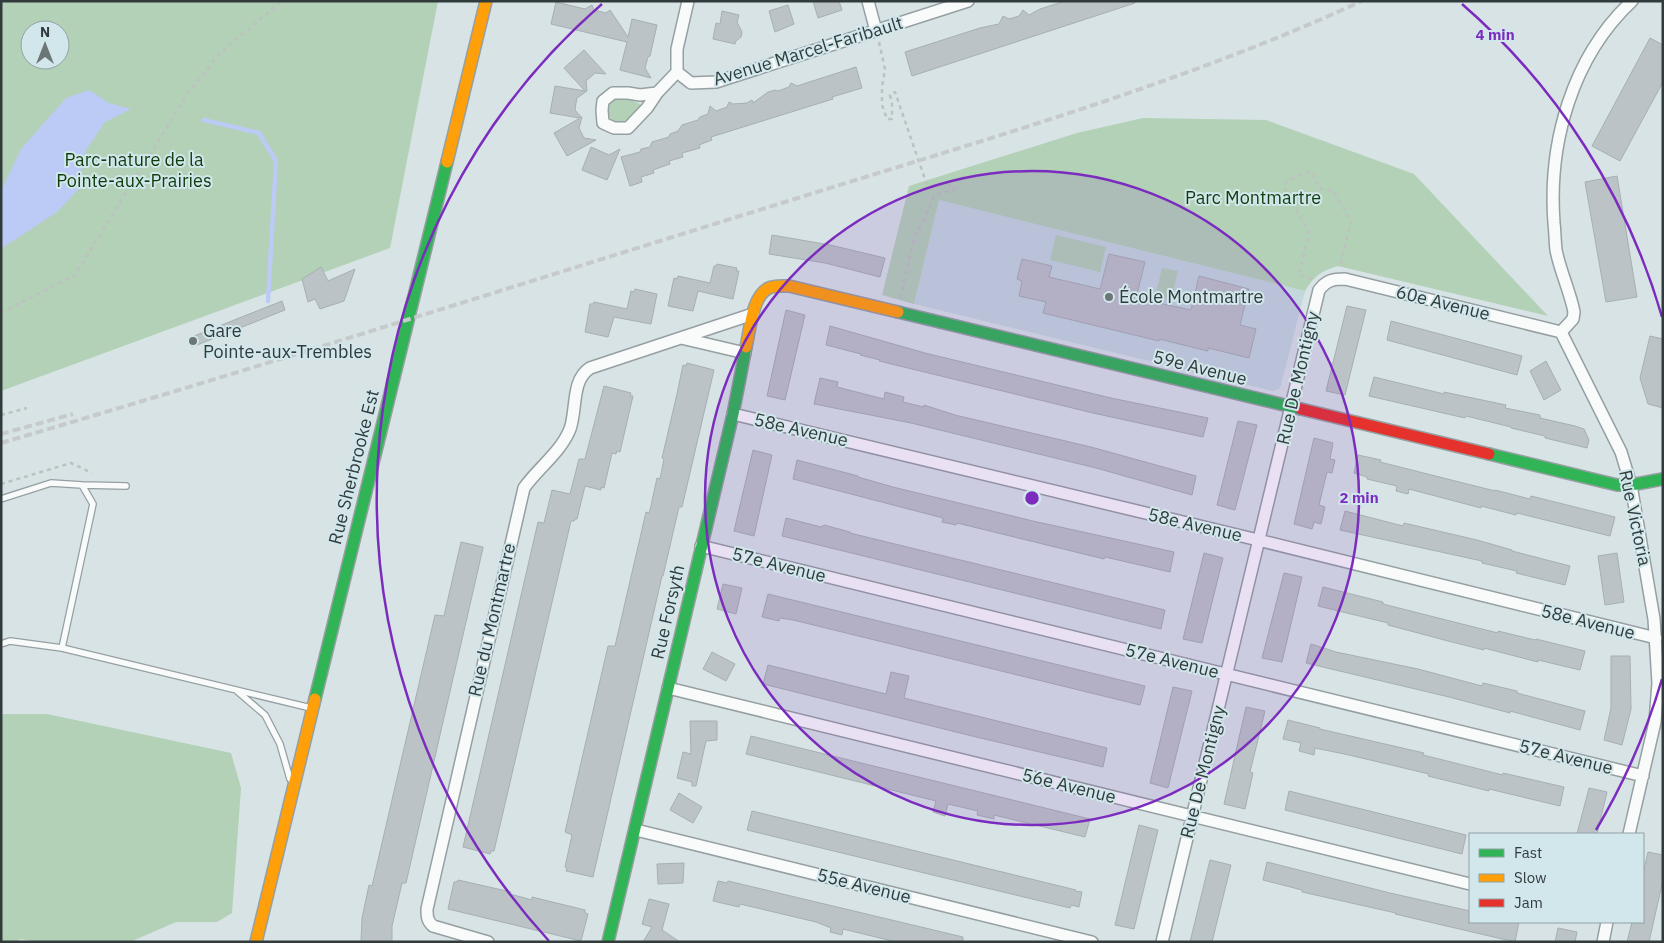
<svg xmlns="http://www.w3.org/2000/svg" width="1664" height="943" viewBox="0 0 1664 943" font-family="'IBM Plex Sans',sans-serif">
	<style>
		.built { fill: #c2d8dc }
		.green { fill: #b3d1b6; fill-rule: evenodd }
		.water { fill: #bccbf5 }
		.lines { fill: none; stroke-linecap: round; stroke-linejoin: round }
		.stream { stroke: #bccbf5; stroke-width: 4.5 }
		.building { fill: #bbc3c6; stroke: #a6afb2 }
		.lane-casing { stroke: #969fa1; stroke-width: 8 }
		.street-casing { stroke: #969fa1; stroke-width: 14 }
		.fast-casing { stroke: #969fa1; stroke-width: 14 }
		.slow-casing { stroke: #969fa1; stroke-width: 14 }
		.jam-casing { stroke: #969fa1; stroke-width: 14 }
		.path { stroke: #bdc1c1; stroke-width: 2.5; stroke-dasharray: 4 4; stroke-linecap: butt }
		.lane { stroke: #f9fbfb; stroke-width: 5.5 }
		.street { stroke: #f9fbfb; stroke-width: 11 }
		.fast { stroke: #30b455; stroke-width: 11 }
		.slow { stroke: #ff9f0a; stroke-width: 11 }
		.jam { stroke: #e5322d; stroke-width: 11 }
		.rail { stroke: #c6caca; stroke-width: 4; stroke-dasharray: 8 4; stroke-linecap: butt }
		.ring { fill: none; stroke: #7b2cbf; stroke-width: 2.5 }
		.poi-dot { fill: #6c7677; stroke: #d1e7eb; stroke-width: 2 }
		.labels { text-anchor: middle; stroke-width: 4; stroke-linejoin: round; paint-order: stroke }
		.street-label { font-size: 18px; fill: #323b3c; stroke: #d1e7eb }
		.park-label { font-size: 18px; fill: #0e3d0c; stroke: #d1e7eb }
		.poi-label { font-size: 18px; fill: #323b3c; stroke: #d1e7eb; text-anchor: start }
		.centre { fill: #7b2cbf; stroke: #d1e7eb; stroke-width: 2.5 }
		.ring-label { font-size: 15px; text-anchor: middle; font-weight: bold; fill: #7b2cbf; stroke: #d1e7eb; stroke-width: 4; stroke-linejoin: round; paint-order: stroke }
	</style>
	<rect width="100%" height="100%" fill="#d7e3e5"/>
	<path class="built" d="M939,200L1305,291L1281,385L1279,389L1273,391L914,304Z"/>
	<path class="green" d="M1,1H438L390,248L1,391ZM30,30H60V60H30Z
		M624,97L640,104L642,106C637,111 633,119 627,122C615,128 608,118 607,108L614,99Z
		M1143,118L1266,120L1414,174L1548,316L1338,266C1322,270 1313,277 1305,291L939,200L914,304L882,295L909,186L1077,133Z
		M1056,235L1106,247L1100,272L1050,260Z
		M1162,268L1178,271L1171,300L1155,297Z
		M1,714H47L231,753L241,788L232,913L217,922H176L130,942H39L20,939L17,942H1Z"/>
	<path class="water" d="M89,90L109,103L131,109L105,122L86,150L77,191L57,212L1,249V191L21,149L66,98Z"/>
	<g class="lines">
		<path class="stream" d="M204,120L259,133L276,161L268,301"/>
	</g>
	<path class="building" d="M813,1H839L842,10L818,18Z
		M1065,1H1134L1135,3L912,76L905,52L980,28L999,24L1003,16L1009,19L1019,16L1023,10L1029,15L1040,9Z
		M556,2L585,9L592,5L594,10L606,13L610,10L628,37L632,19L657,25L650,56L648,57L645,68L651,78L620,70L627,42L551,24Z
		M788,5L794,24L775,32L769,11Z
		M722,11L739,15L737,22L742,32L741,37L736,41L735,44L713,39L716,23L720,24Z
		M1650,38L1663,45V82L1620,161L1592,146Z
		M584,50L606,74L595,73L586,81L587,91L577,98L576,103L575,110L581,117H582L579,128L584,138L596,140L567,156L554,133L580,118L550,113L555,86L585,91L564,68Z
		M856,67L862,88L832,97L833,99L711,137L712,140L699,145L700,148L682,153L683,157L669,161L670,164L653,170L654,173L641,177L642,182L630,186L621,157L640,152L641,149L650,147L652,142L669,137L670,134L678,131L682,125L698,120L700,117L708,114L710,106L716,111L727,107L729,102L733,104L747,103L752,100L753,103L768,92L775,90L778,91L789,87L791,83L797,86Z
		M591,147L609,155L620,149L607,180L582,170Z
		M1617,176L1637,297L1606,302L1585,182Z
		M772,235L830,245L885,258L880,277L825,263L769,254Z
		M1109,254L1145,262L1136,298L1191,310L1199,276L1249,289L1240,325L1256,329L1249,358L1208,348V351L1159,339V341L1043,313L1046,302L1019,296L1022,281L1017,279L1022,259L1052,266L1049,277L1100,289Z
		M717,264L737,268L736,271H739L733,299L698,291L693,311L668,306L674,278L677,279L678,276L710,283L714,266H716Z
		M321,267L328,281L355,269L344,301L320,309L315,299L308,302L302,279Z
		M635,289L657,294L651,324L614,317L608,337L585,332L590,304H593L594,302L627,309L631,291L634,292Z
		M282,301L285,310L192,347L189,338Z
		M1347,306L1366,310L1345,395L1326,391Z
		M786,310L805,315L785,400L767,396Z
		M1391,321L1522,356L1517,375L1387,340Z
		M830,326L925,353L1111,398L1208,418L1203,437L1093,413L879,361L880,360L860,355L861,354L826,345Z
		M1650,336L1663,339V408L1648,404L1640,378Z
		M1546,361L1561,390L1544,400L1530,371Z
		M687,363L714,370L682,507H679L663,576H662L593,877L566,871L567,868L565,867L572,835L565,832L608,646H615L646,512L649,513L650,510L657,478L660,479L664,459L662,458L677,394L683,365L686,366Z
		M1374,377L1444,394V392L1506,405L1505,408L1540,415V418L1575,426L1584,429L1589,440L1587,448L1545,438V436L1511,428V427L1466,416L1465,418L1369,396Z
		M820,378L838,382L837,387L884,399L885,392L904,397L903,402L924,407V405L955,415L1091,447L1196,476L1192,495L1096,468L911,423L814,404Z
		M604,386L631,393L630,396H633L620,452L617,451L616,454L612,453L604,488L601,487V490L585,486L577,519H575L574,521H571L494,851H491L490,854L463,847L538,522L544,523L552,490L570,494L579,459H585Z
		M1238,421L1257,425L1235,510L1217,505Z
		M1314,438L1333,443L1330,459L1335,460L1332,473L1327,472L1319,505L1325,507L1321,524L1314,522L1312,529L1294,524Z
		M753,450L772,455L754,536L734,531Z
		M1358,455L1381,460L1380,462L1495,491V490L1530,499L1531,496L1615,517L1610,536L1517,513L1516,515L1481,506V508L1409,489L1408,494L1396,491L1397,486L1367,479V477L1354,473Z
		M797,460L858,476V477L893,487L1033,521L1174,552L1170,572L1105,557L1104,559L957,523L956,525L942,522L943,518L793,479Z
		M1345,511L1403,526L1404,523L1477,540L1512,550V551L1570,566L1565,585L1516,573L1517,571L1482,563V561L1340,530Z
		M786,518L821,527L824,525L850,532V533L1165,610L1161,629L782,536Z
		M461,542L483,547V548L406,883H402L392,926V942H361L362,918L369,885L372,886L435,615L444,616Z
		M1204,553L1223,558L1202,643L1183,639Z
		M1617,553L1624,602L1605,605L1598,556Z
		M1284,573L1302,577L1282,662L1262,658Z
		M723,584L742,588L736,614L717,609Z
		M1323,587L1383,602V604L1454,622L1498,633V631L1535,640L1536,639L1585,651L1580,670L1538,660V662L1484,648V650L1448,641L1388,625V623L1318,606Z
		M768,594L1145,686L1140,705L793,620L780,618L779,621L762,617Z
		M1311,644L1336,652L1418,669L1482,686L1483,683L1517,691V693L1585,711L1580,730L1510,711V713L1449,697L1306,663Z
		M712,652L735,664L726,681L703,669Z
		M1611,656H1630L1631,709L1622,745L1604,740L1611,708Z
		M768,665L886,694L891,672L909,676L904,698L1107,748L1103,767L972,736L763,684Z
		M1173,687L1192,691L1168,788L1150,783Z
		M1246,707L1265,711L1250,772L1253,773L1245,809L1224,804Z
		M1288,720L1320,728V729L1424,753L1423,755L1503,775V773L1564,787L1560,806L1489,789V791L1428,776L1429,774L1349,755L1315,748L1314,755L1299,751L1301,743L1283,739Z
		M690,721H717V740L706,741L696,786H692V782L677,778L683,752L691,754Z
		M751,736L1090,819L1085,837L994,815V819L977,815L978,811L948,804L945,816L933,812L936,801L746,754Z
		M1589,788L1607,792L1597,834H1577Z
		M1289,791L1466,835L1462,854L1285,810Z
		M679,793L702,807L693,823L670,810Z
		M752,811L1076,890L1075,891L1082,892L1079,907L1071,905L1070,908L1007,893L747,830Z
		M1139,825L1158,830L1134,929L1115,925Z
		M1648,852L1663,855V880L1649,942H1627L1632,922H1643V874Z
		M1210,860L1231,865L1212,942H1190Z
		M1267,862L1390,893L1470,911V922H1519L1515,942L1395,914L1396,913L1302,892V890L1263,880Z
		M684,863L683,883L658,884L657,864Z
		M458,880L511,892L510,894L532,900V897L585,910V913L588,914L581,941L448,909L454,882H457Z
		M718,881L727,883L728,881L963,937V942H896L843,929L842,935L830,932L831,928L816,922L740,904L739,907L713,901Z
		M649,899L669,904L662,930L680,942H643L652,927L642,924Z
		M1558,928L1577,932L1575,942H1555Z"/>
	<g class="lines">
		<g class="lane-casing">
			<path id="lane" d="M82,485L126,486
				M1,499L51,483L82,485L93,504L62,648
				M1,644L10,641L62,648L311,708
				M237,691L265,715L280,744L290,779"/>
		</g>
		<g class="street-casing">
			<path id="street" d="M868,1L876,31
				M677,72V49L688,1
				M657,93L640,95L628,93H613L603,101L602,110L603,123L614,128H628L647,108L657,93L677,72L691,83L716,82L968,1
				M1561,332L1621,452L1631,485L1654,619L1658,683L1655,722L1629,834
				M1561,332L1573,319L1574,312C1570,291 1560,271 1556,250C1555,241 1555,232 1554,223C1548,143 1572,57 1632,1
				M681,338L745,353
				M733,414L1258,540L1656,638
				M701,546L1643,776
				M668,688L1470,884
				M636,830L1092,942
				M488,942L433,926C427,921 427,916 427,909L524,488C538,468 561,452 570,429C577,410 571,380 590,368L753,314
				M1162,942L1319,290C1327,280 1333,279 1345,279L1561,332
				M1603,942L1607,922"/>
		</g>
		<g class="fast-casing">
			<path id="fast" d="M898,312L1301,409
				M1489,454L1617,485H1631L1663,479
				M315,699L447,162
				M608,942L733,414L746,347"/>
		</g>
		<g class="slow-casing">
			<path id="slow" d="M447,162L486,1
				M746,347C750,331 752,295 769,288C775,285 782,286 789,286L898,312
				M256,942L315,699"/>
		</g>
		<g class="jam-casing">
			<path id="jam" d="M1301,409L1489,454"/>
		</g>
		<path class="path" d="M879,42L885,69L882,87V105L887,119H892V104L890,95L895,92L927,185H952L954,189L953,191L940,193L934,196L925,218L915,235L900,299
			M1312,279L1299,275L1309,233L1284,187L1286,182L1307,172L1312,173L1319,188L1334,192L1351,221L1340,267
			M1,313L75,275L188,93L220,53L282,1
			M1,415L27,408
			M1,484L71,463L92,473"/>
		<use href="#lane" class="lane"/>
		<use href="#street" class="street"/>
		<use href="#fast" class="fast"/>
		<use href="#slow" class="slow"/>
		<use href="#jam" class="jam"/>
		<path class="rail" d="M1,434L73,414
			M1,443C264,366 524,283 785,202C979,141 1177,86 1362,1"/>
	</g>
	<circle cx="1032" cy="498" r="327" fill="#7b2cbf" fill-opacity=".12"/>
	<g class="ring">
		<circle cx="1032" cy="498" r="327"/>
		<path d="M1662 679A655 655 0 0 1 1596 830M549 941A655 655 0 0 1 602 4M1462 4A655 655 0 0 1 1662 317"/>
	</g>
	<g class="poi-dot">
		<circle cx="1109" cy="297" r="5"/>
		<circle cx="193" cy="341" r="5"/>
	</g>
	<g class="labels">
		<g class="street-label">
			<text transform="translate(808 51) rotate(-17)" y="6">Avenue Marcel-Faribault</text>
			<text transform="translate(1443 303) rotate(14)" y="6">60e Avenue</text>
			<text transform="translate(1200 368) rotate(14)" y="6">59e Avenue</text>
			<text transform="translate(1298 378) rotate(-77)" y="6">Rue De Montigny</text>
			<text transform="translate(801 430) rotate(13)" y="6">58e Avenue</text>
			<text transform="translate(354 467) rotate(-76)" y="6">Rue Sherbrooke Est</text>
			<text transform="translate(1635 518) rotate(78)" y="6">Rue Victoria</text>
			<text transform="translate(1195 525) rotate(13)" y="6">58e Avenue</text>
			<text transform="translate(779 565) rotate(14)" y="6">57e Avenue</text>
			<text transform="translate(668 612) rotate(-77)" y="6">Rue Forsyth</text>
			<text transform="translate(492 620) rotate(-77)" y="6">Rue du Montmartre</text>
			<text transform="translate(1588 622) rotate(14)" y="6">58e Avenue</text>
			<text transform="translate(1172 661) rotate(14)" y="6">57e Avenue</text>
			<text transform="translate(1566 757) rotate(14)" y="6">57e Avenue</text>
			<text transform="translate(1203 772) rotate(-76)" y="6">Rue De Montigny</text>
			<text transform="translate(1069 786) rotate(14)" y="6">56e Avenue</text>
			<text transform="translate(864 886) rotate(14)" y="6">55e Avenue</text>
		</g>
		<g class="park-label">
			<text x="134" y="166">Parc-nature de la<tspan x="134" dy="21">Pointe-aux-Prairies</tspan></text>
			<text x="1253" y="204">Parc Montmartre</text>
		</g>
		<g class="poi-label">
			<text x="1119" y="303">École Montmartre</text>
			<text x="203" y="337">Gare<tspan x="203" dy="21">Pointe-aux-Trembles</tspan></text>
		</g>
	</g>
	<circle cx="1032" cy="498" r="8" class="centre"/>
	<g class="ring-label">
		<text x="1495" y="40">4 min</text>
		<text x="1359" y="503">2 min</text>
	</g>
	<rect width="1664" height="943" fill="none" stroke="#323b3c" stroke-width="5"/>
	<rect x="1469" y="833" width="175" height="90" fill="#d1e7eb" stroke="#91a2a5"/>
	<rect x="1479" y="849" width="25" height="8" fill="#30b455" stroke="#91a2a5"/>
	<text x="1514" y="858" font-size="15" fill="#323b3c">Fast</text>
	<rect x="1479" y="874" width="25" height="8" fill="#ff9f0a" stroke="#91a2a5"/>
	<text x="1514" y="883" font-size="15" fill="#323b3c">Slow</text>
	<rect x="1479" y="899" width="25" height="8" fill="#e5322d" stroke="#91a2a5"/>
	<text x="1514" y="908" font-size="15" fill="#323b3c">Jam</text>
	<g transform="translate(45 45)"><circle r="24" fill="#d1e7eb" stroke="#91a2a5"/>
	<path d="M0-4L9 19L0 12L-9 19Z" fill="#6c7677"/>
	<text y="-8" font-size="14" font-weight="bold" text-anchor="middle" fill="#323b3c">N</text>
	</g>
</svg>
